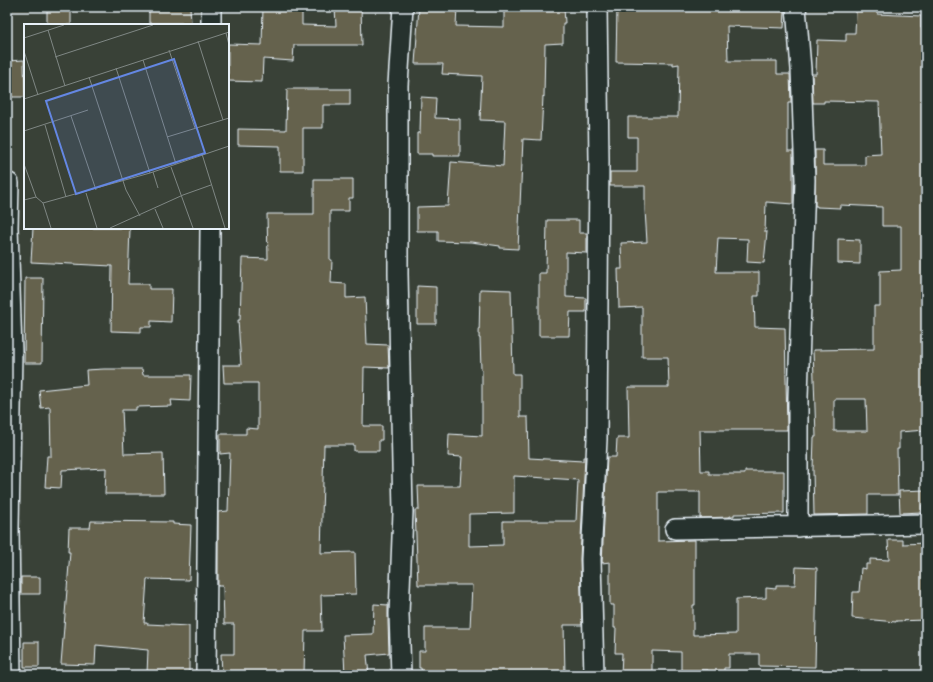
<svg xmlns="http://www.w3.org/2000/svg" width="933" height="682" viewBox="0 0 933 682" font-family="'Balsamiq Sans',sans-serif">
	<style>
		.building { fill: #65624e; stroke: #e8f1f8; fill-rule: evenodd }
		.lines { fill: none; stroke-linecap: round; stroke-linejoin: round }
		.minor-casing { stroke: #e8f1f8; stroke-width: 22 }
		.minor { stroke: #26332d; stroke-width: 19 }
		.inset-road { fill: none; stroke: #7f8784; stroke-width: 1 }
		.view { fill: #6487e3; fill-opacity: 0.15; stroke: #6487e3; stroke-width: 2 }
		.inset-edge { fill: none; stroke: #e8f1f8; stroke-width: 2 }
	</style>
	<rect width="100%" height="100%" fill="#394137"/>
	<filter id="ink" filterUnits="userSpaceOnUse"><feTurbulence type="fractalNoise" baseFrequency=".025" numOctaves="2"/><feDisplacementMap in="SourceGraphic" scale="8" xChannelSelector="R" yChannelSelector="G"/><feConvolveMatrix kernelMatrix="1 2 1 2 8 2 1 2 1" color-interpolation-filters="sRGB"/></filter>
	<g filter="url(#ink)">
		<path class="building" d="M47,7H71V25H47Z
			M149,7H190L191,23H149Z
			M263,7H302V25L336,26L335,7H361L362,45H294L293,61L263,59L262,82L228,81V44L262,45Z
			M419,7H457L456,26L504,27V7H525V9L564,8L565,23H563V43L545,44L544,97L543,96L541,140L523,139L518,249L500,248V246L471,242L438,241V231H417V207L448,206L451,162L503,166L505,121L480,120L482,76L442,74L443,64H415Z
			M617,7H729V8L785,11L784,28L727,26L728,61H777V74H790L791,103H788V151H793V204L766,202L765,232H767L764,263L747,262L748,239L718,238L716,272H759V296H754L755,327L785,328L787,430H700L701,471H709V474H745V471H784V513L734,514V516H730V517L700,518V492H658V541L695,540V605H693V635L736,634V599L766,598V588L776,589V585H795L796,567L817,568L815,667L759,666V654H729V668H724V675H708V670H681V652L652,651V675H621L622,653H615L616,628H614V605H610V562L602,563L607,457H616L617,438H629L628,387H669L668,357H642V307L619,308L618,269H622L621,243L647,242L645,210V186H610V172H637V137H628V117H678L679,64L673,65V63L616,62Z
			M856,11H877V14L921,16V28L926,29V333H923L924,372H926V430L899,432V449H897L898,495H868V514L814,515L813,469L814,437H816L813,350L874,349V306H880V271L901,270V226H882V207L840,205V208L817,207V206H815V150H823V165H865V155L881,154L879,102L824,101V103H813L812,74H816L817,40L846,41V33H855ZM834,399H866L867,431H834Z
			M24,60L25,97H7V61Z
			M287,89H350V105H323V128H303V171H280V146L238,145V129L286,130Z
			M421,97L436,98L435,118L460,119V156H432V154H417V133H420Z
			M314,179H353V198H349V211H330V260H332L331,283L346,284V298L365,297L367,344L388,345L389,368L364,367L363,426H382V440H379V451H354V445H324L321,553L355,552L356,594L321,595L322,631H305L304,675H284V673H222L221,654H234V624H224L223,586H218V512L228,511L230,453L220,454V434H246V428L258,429V383H224L223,365H241L238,320H240L242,258L268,259L267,214H314Z
			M547,220H579V233H587V253L566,252V297L586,298V312H570L569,336H539V273H546Z
			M33,228H130L128,284H149V289H172L171,322L151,321V327H141V332L111,331L112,266L31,262Z
			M838,239L860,240V264L838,263Z
			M25,278H43L42,363H24Z
			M417,286L436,287V324H417Z
			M480,289L511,290L513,374H520V417H528L529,458L583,461V457H585L580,559L582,625H564L565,675H422L421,668H419V651H425V628H470L472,585H418L415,510H419L418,486H460L462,457L448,456L449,434L482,436V370H481L480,338H479ZM514,476L578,480L576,521H503V545L469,546V514L514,513Z
			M104,369H142L143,375H191L190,401L171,400L172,406L136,407V410H122L124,454L163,453L164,494H105L106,468L62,470L61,488L45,487L47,456H51L50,407L41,408L39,390L87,385L86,370Z
			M926,490V505H922V512L900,513L899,491Z
			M91,521L173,522V524L191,525L189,580L147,579L144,623H147V624L189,626V675L147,674L148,650L96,645L95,665L61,664L70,552H68L69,528H90Z
			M888,540H903V544L926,543V620L896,621V622L852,618L853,592H859L861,568L866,569V564H870V559L889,560Z
			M21,577H40V594H21Z
			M374,604L388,605V622L389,653L367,655L369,675H345L343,635L373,634Z
			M24,642H39V667H24Z"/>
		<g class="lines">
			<g class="minor-casing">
				<path id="minor" d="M211,7V25
					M796,7L801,69L805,180L798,397V527
					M9,183L8,227L12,352L9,528L11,675
					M675,529L926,524
					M206,675L210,228
					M401,675L399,614L403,512L398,274V85L403,7
					M594,675L591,560L597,439L599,161L597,7"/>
			</g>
			<use href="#minor" class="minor"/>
		</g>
	</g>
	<g transform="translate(24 24)">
		<rect width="205" height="205" fill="#394137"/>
		<path class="inset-road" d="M24,6L41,62M202,9L205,21M0,14L40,1M174,17L199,96M145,26L171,104M0,27L14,71M31,33L129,1M119,36L152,140M92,44L126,149M65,53L102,166L116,192M0,75L205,8M47,92L72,166M21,101L42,173M0,107L64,86M143,113L205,94M178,130L201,204M0,140L12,173L19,179L27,204M147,143L169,204M129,148L134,164M62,169L73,204M0,176L12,173M19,179L126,149L205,122M131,185L139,204M86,204L159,171L187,161"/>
		<path class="view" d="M150,35L181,129L52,170L22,77Z"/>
		<rect width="205" height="205" class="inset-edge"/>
	</g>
	<rect width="933" height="682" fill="none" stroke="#26332d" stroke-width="24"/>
	<rect x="12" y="12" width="909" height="658" fill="none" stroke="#e8f1f8" stroke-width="1.5" filter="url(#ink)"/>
</svg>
